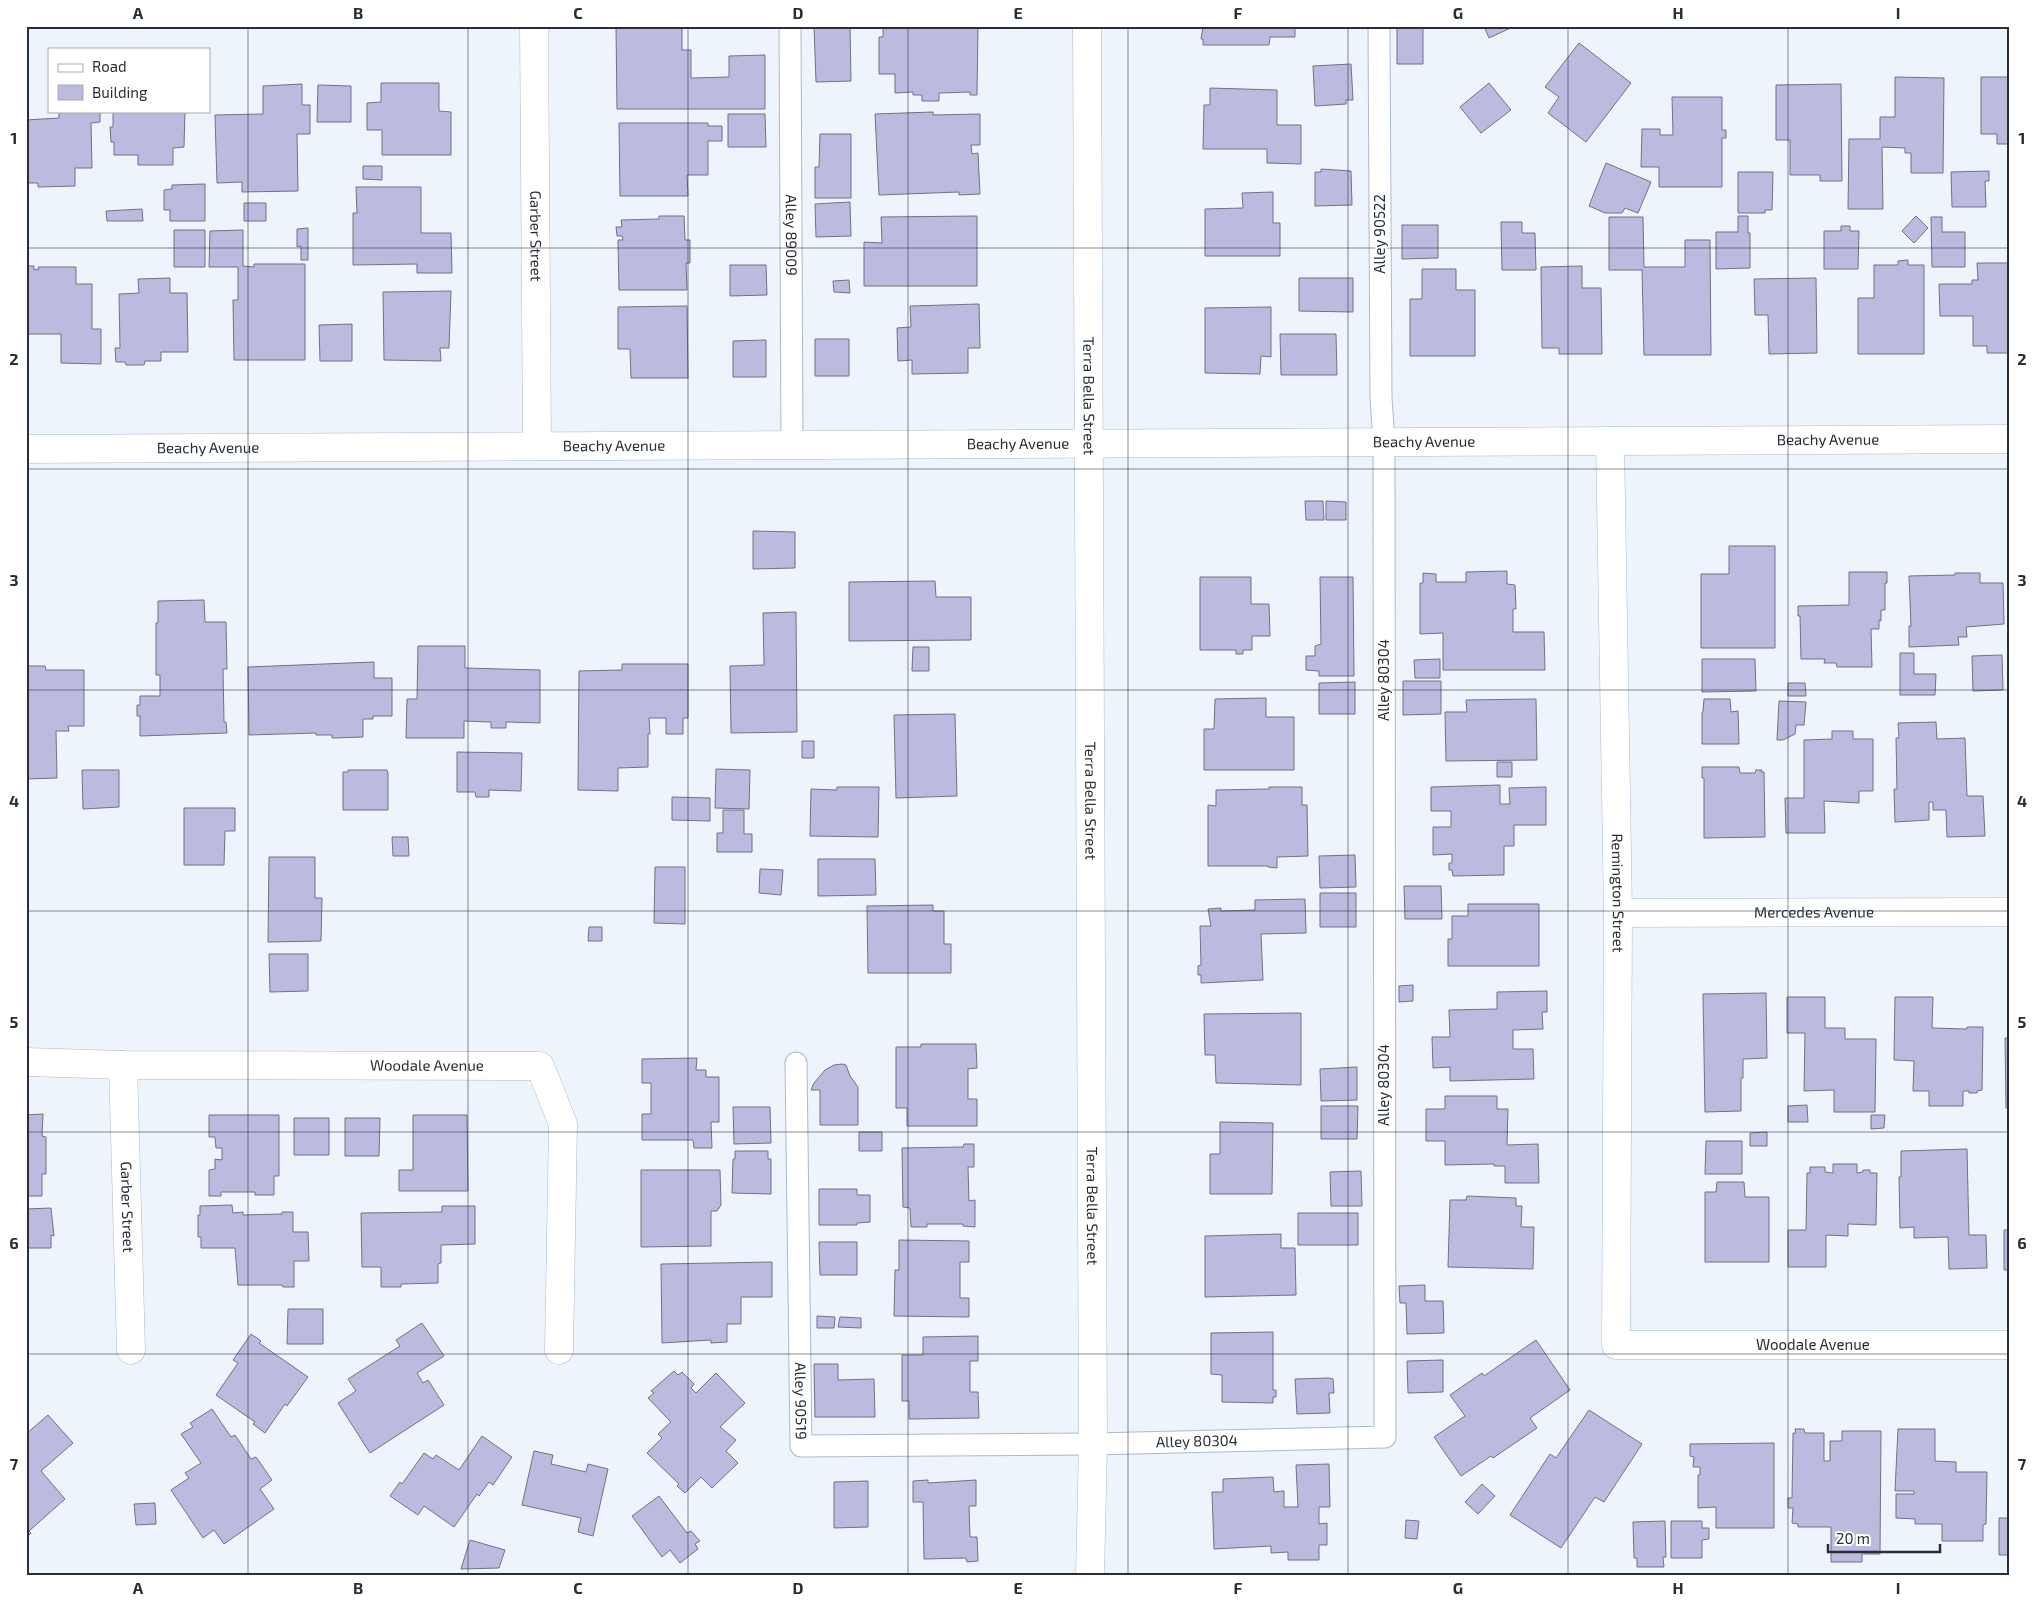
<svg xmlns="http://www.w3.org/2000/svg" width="2036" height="1602" viewBox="0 0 2036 1602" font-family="'Exo 2',sans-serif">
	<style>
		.building { fill: #bcbadf; stroke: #727186 }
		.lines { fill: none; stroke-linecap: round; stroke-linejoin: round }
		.lane-casing { stroke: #aabacd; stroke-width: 23 }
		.street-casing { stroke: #aabacd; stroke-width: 29 }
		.secondary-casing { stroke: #aabacd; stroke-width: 29 }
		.lane { stroke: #fff; stroke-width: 21 }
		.street { stroke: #fff; stroke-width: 28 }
		.secondary { stroke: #fff; stroke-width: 28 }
		.grid { fill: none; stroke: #272e35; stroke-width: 1; stroke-opacity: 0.55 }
		.labels { text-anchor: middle; stroke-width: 4; stroke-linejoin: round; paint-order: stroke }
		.street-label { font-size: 15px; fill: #272e35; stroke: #fff }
		.neatline { fill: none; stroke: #272e35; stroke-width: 2 }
		.grid-label { font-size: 16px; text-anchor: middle; font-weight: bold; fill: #272e35 }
	</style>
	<rect width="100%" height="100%" fill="#edf4fc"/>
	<path class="building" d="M682,26V50H691V78L729,77V56L765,55V109H617L616,27Z
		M814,26H850L851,81L816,82Z
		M883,26H978L977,95H970V92L939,93V101H922V95H913V92L895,93V74H879V37H883Z
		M1203,26H1295V37H1270L1269,45H1203V39H1201Z
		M1397,26H1423V64H1397Z
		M1484,26H1515L1489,38Z
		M1579,43L1631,83L1586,142L1548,113L1559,97L1545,87Z
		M1351,64L1353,100H1346V104L1315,106L1313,66Z
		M1895,77L1944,78L1943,173H1911V153H1905V148L1882,147L1883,209H1848L1849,139H1880V117H1895Z
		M1981,77H2010V144H1997V134H1981Z
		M381,83H439V111L451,112V155H382V130H367V103L381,102Z
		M1489,83L1511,110L1481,133L1460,107Z
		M302,84V105H310V134H297L298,191L242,192V182L217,183L215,115L263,114V86Z
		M1841,84L1842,181H1820V175H1790V140H1776V85Z
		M318,85L351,86V122H317Z
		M1210,88L1277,90V125H1301V164L1267,163V149H1203L1204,105H1210Z
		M1672,97H1722V130H1726V138H1722V187H1659V167H1641L1642,129H1660V135H1673Z
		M59,111H100V122L91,123L92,168H75V186L38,187V183H26V120L59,118Z
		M113,111H185L184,147L173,148V165H138V155H114V142H111L110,127H113Z
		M933,112V115L980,114V145H971L972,154L978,153L980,194L959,195V192L879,195L875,114Z
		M728,114H765L766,147H728Z
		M619,123H708V126H722V141H708V175H687L688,196H620Z
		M820,134H851V198H815V167H819Z
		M1606,163L1651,182L1638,213L1625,208L1622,213H1605L1589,206Z
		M363,166H382V180L363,179Z
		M1321,169L1351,171L1352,205L1315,206V172H1321Z
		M1989,171V181H1985L1986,207H1952L1951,172Z
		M1738,172H1773L1772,210H1765V213H1738Z
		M205,184V221H170V210H164V190L172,189V185Z
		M356,187H421V233H451L452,273H417V264L353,265V213H357Z
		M1273,192V223H1280V256H1205V209L1243,208L1242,193Z
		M850,202L851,236L816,237L815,204Z
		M244,203H266V221H244Z
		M142,209L143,221H107L106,211Z
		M659,216H684L685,240H690V263H686L687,290H619L618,240H623L622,236H617L616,227H622L621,220L659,219Z
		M977,216V286H864V242L882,243L881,217Z
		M1738,216H1748V233H1750V268L1716,269V232H1738Z
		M1916,216L1928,228L1914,243L1902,231Z
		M1609,217H1643L1644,267H1685V240H1710L1711,355H1644L1642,270H1609Z
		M1931,217H1942V232H1965V267H1932Z
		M1501,222H1522V233H1535L1536,270H1502Z
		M1402,225H1438V258L1402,259Z
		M1841,226H1850V231H1859L1858,269H1824V231H1841Z
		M308,228V260H301V246L297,247V229Z
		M174,230H205V267H174Z
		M243,230V266L254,267V264H305V360H234L233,300H238V267H209L210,231Z
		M1908,260V265H1924V354H1858V298H1874V265H1898V261Z
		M1977,263H2010V353H1987V346H1973V316H1940L1939,284H1972V280H1978Z
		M730,265H766L767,295L730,296Z
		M26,266H34V270L39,269L38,267H76V284H92V329H101V364L61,363V334H26Z
		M1582,266V288H1601L1602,354H1559V348H1542L1541,267Z
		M1422,269H1456V290H1475V356H1410V299H1422Z
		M170,278V293H187L188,352H161V361H145L144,365H126L125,362H116L115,348H120L119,294L139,293L138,279Z
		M1299,278H1353V312L1299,311Z
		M1816,278L1817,353L1769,354L1768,315H1755L1754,279Z
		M849,280L850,293L834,292L833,281Z
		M451,291L449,348H440L441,361L384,360L383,292Z
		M979,304L980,348H968V373L912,374V360L898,361L897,328L911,327L910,306Z
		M687,306L688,378H631L630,349H618V307Z
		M1271,307V357L1261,356L1260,374L1205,373V308Z
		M352,324V361H320L319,325Z
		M1280,334H1336L1337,375H1281Z
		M815,339H849V376H815Z
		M766,340V377H733V341Z
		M1305,501H1323L1324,520H1306Z
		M1326,501L1346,502V520H1326Z
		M753,531L795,532V568L753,569Z
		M1729,546H1775V648H1701V574H1729Z
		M1507,571V584L1515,585L1516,609H1513V632H1544L1545,670H1443V633L1420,634V583H1423V573L1436,574V582H1466V572Z
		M1849,572H1887V583H1885V610H1881V621L1879,620V629H1871L1872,667H1837L1836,663H1824L1825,659H1801L1800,616H1798V606L1849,605Z
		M1955,573H1980V583H2003L2004,624L1966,627L1967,637H1958L1959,645L1909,647V626H1911L1909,576L1955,575Z
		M1200,577H1251V604H1269L1270,636H1252V650H1243V654H1236V650H1200Z
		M1320,577H1353L1354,676H1319V671L1306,670V656H1315V646L1321,644Z
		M935,581L936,597H971V640L849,641V582Z
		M204,600L205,622H226L227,669H223L224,722H226L227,733L140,736V716H137V705H140V696H160V675H156V623H158V601Z
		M796,612L797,732L731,733L730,666L764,665L763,613Z
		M418,646H465V668L540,670V723L506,722V728H491V722L464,721V738H406L407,699H417Z
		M913,647H929V671H912Z
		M1900,653H1914V674H1936L1935,695H1900Z
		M2002,655L2003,690L1973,691L1972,656Z
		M1440,659V678H1415L1414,660Z
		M1702,659H1755L1756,691L1702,692Z
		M374,662V678H392V716H373V719H363V737L332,738V735H316V733L249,735L248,667Z
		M622,664H688V718H683V734H666V718H649L650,734H648V767L618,768V791L578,790L579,671L622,670Z
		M26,666H45L46,670H84V726H68L69,731H56L57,778L26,779Z
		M1403,681H1441V714L1403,715Z
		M1355,682V714H1319V683Z
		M1788,683H1805L1806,696H1788Z
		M1266,698V717H1294V770H1204V729H1214L1215,699Z
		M1536,699L1537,760L1446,761L1445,712H1467L1466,700Z
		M1704,699H1730L1731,712L1738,711L1739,744H1702V712H1703Z
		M1779,701L1806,702L1804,725H1796L1795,734L1783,740H1777Z
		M955,714L957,796L896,798L894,715Z
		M1936,722L1937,739L1965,738L1967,796H1983L1985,836L1947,837L1946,810H1933V802H1929V820L1895,822L1894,789H1897L1896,738H1899L1898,723Z
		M1832,731H1853V739H1873V791H1859V803L1824,801L1825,833H1786L1785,798H1804V740L1832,739Z
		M802,741H814V758H802Z
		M457,752L522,753L521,791L489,790V797H476L475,792H457Z
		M1497,762H1512V777H1497Z
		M2008,764H2010V827H2008Z
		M1702,767H1739L1740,773H1755L1756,770H1762L1761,772H1764L1765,837L1704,838V778H1702Z
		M716,769L750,770L749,809L715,808Z
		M82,770H119V807L83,809Z
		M348,770H387L388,773V810H343V772H348Z
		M1500,785V804H1510L1509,788L1546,787V825H1514V846H1504V875L1453,876L1452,870H1449V863H1452V854L1433,855V827H1451V811H1431V787Z
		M837,787H879L878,837L810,836L811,789L837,790Z
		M1269,787H1302V805H1307L1308,856L1277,857V868L1268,867V866H1208V805L1216,806V790L1269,789Z
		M672,797L710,798V821L672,820Z
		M184,808H235V831H225L224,865H184Z
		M723,810H744V834H752V852H717V833H723Z
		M392,837H408L409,856H393Z
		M1355,855L1356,887L1320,888L1319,856Z
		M269,857H315V898H322L321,941L268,942Z
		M818,859H875L876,895L818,896Z
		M655,867H685V924L654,923Z
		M760,869L783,870L781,895L759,893Z
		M1404,886H1441L1442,919H1405Z
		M1320,893H1356V927H1320Z
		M1305,899L1306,933L1261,934L1263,980L1201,983V975H1198V966L1201,965L1200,926H1211L1208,909L1221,908V911L1255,910V900Z
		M1468,904H1539V966H1448V939H1452V916H1468Z
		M933,905V911H944V944H951V973H868L867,906Z
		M589,927H602V941H588Z
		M269,954H308V991L270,992Z
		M1413,985V1001L1399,1002V986Z
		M1547,991V1012H1542L1543,1029L1513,1030V1049H1533L1534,1079L1450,1081V1067L1433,1068L1432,1037H1450L1449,1010L1497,1009V992Z
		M1766,993L1767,1058L1743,1059V1078H1741V1111L1705,1112L1703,994Z
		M1787,997H1825V1028H1845V1039H1876L1875,1112H1834V1090L1804,1091L1805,1033H1787Z
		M1895,997H1933L1932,1028L1967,1029V1027H1983L1982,1090L1977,1091V1093H1969V1091H1963V1106H1929V1091H1913L1914,1061L1894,1060Z
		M1301,1013V1085L1216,1083L1215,1055H1205L1204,1014Z
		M2005,1038H2010V1108H2006Z
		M921,1044H976L977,1068L968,1069V1099H977V1126H907V1108H896V1047H921Z
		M697,1058L696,1070H706V1077H719V1122H711L712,1148H694L693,1140H642V1114H651V1083H642V1059Z
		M842,1064L846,1065L850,1076L858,1087V1125H820V1090H811L814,1083L825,1070L834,1065Z
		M1357,1067V1100L1321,1101L1320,1069Z
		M1445,1096H1497V1109H1508L1507,1145L1538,1144L1539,1183H1505V1166H1494V1164L1445,1165V1141H1426V1109H1445Z
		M1807,1105L1808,1122H1788V1106Z
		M1321,1106H1358L1357,1139H1321Z
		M733,1107H770L771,1143L734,1144Z
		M43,1114L42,1136L46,1137V1174H42V1196H26V1115Z
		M209,1115H279V1176H274V1195H255V1192H221V1196H209V1170L215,1169V1159L222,1160V1148H216L215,1137H209Z
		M413,1115H467L468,1191H399V1170H413Z
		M1871,1115H1885L1884,1128L1871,1129Z
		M294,1118H329V1155H294Z
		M345,1118H380L379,1156H345Z
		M1220,1122L1273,1123L1272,1194H1210V1154H1220Z
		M859,1132H882V1151H859Z
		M1767,1132V1146H1750V1133Z
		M1706,1141H1742V1174H1705Z
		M964,1144H974V1167H968L969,1201L975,1200V1227L963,1226V1224H927V1227H911L910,1208L903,1207L902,1148L963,1147Z
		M1967,1149L1969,1235H1986L1987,1268L1949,1269L1948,1237L1914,1238V1227L1900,1228L1899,1177H1901V1151Z
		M735,1151H768V1159H771V1194L732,1193L733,1159H735Z
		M1833,1164H1857V1173L1863,1172V1170H1870V1173H1877L1876,1225L1848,1224V1236L1826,1235V1267H1788V1230H1806L1807,1173H1810V1167H1825V1172L1833,1173Z
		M641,1170H720L721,1205L717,1211H711V1246L641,1247Z
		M1361,1171L1362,1206H1331L1330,1172Z
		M1717,1182H1744L1745,1197H1769V1262H1705V1192H1716Z
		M819,1189H857V1195H870V1222L857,1223V1225H819Z
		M1467,1196L1516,1198V1206H1522L1521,1227H1534L1533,1269L1448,1267L1450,1200H1466Z
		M232,1205L233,1213L243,1212V1215L282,1214V1212H293V1232H308L309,1261H294V1287H283L282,1285H238L235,1248H201V1237H198V1215H200V1206Z
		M442,1206H475V1244L441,1245V1263L438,1264V1283L401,1284V1287H381V1267H362L361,1213L442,1212Z
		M51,1208L54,1236L51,1235V1248H26V1209Z
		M1298,1213H1358V1245H1298Z
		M2004,1230H2010V1270H2004Z
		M1281,1234V1248H1295L1296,1295L1205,1297V1236Z
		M899,1240L969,1241V1262H960V1298H969V1317L894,1316L895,1270H899Z
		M819,1242H857V1275H820Z
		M772,1262V1297H741V1324H727V1342L711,1343V1340L662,1343L661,1264Z
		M1425,1285V1301H1443L1444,1333L1407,1334L1406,1303H1400L1399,1286Z
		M288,1309H323V1344H287Z
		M817,1316L835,1317L834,1328H817Z
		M840,1317L861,1318V1328L838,1327Z
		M422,1323L444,1356L417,1373L423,1383L428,1380L444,1405L370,1453L338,1403L356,1391L348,1379L400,1346L396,1340Z
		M1273,1332V1390H1276V1397H1273V1403L1222,1402V1375L1211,1374V1333Z
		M251,1334L261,1341L259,1343L308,1377L287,1406L285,1404L265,1433L253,1424L255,1422L216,1395L238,1363L233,1360Z
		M978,1336V1361H970V1392H978L979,1418L909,1419V1401H902V1355H923V1337Z
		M1536,1340L1570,1390L1530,1418L1537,1428L1493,1458L1491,1456L1461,1476L1434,1437L1465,1416L1450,1395L1482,1373L1484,1376Z
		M1443,1360V1392L1408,1393L1407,1361Z
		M814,1364H838V1380L874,1379L875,1417H815Z
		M674,1371L678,1375L682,1372L694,1384L691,1388L696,1393L716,1373L745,1403L720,1427L736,1440L726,1451L738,1463L712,1488L701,1477L685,1493L677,1486L679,1484L647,1453L662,1438L658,1434L671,1422L648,1398L654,1393L651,1391Z
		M1329,1378L1333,1379L1334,1393H1329L1330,1413L1297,1414L1295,1379Z
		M212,1409L231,1437L235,1435L251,1459L256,1457L272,1480L260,1489L274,1509L224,1544L214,1530L203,1538L171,1490L189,1478L185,1473L201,1463L181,1434L193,1427L190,1423Z
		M1589,1410L1642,1444L1604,1502L1595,1497L1561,1548L1510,1515L1550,1454L1556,1458Z
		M48,1415L73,1443L41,1471L65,1499L29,1531L31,1533L26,1538V1434Z
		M1795,1429H1804L1805,1433H1824V1461H1830V1441H1842V1431H1881L1880,1554H1862V1562H1831V1527H1798V1524L1792,1523L1793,1508H1788V1498H1792L1793,1433H1796Z
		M1898,1429H1935V1461L1956,1462V1472H1987L1986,1524L1983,1525V1541H1942V1524H1915V1519L1896,1518V1494H1914V1491H1895Z
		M482,1436L512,1457L493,1485L489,1482L479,1496L477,1494L454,1527L424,1506L418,1515L390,1496L400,1482L402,1484L424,1453L433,1459L436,1455L459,1470Z
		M1774,1443V1528H1716V1507L1698,1508V1475H1700V1467H1693L1694,1457L1690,1456V1444Z
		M534,1451L553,1455L551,1464L586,1472L588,1464L608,1469L593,1536L578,1532L581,1518L522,1505Z
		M1329,1464L1330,1507H1319V1524L1327,1523V1545H1319V1560H1288V1552L1271,1553V1546L1214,1549L1212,1492H1223V1479L1273,1477L1274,1492L1284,1491V1507H1298L1296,1465Z
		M928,1480V1483L976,1480V1506H969L970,1537H977L978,1561L967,1562L966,1558L924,1559L923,1502H913V1481Z
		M868,1481V1527L834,1528V1482Z
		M1482,1484L1495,1496L1478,1514L1465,1502Z
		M659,1496L687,1533L691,1531L700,1541L695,1544L698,1549L680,1563L670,1550L662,1557L632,1516Z
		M155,1503L156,1524L136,1525L134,1504Z
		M1999,1518H2010V1555H1999Z
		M1406,1520L1419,1521L1417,1539L1405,1538Z
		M1665,1521L1666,1557H1663L1664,1567H1637V1558H1634L1633,1522Z
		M1671,1521H1702V1528H1709V1539L1702,1540V1558H1671Z
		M470,1540L505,1550L499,1568L461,1569Z"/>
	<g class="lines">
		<g class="lane-casing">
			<g id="lane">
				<path id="s1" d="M790,26L792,444"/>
				<path id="s2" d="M796,1063L801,1446L1093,1444L1385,1437L1384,441L1381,398L1379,26"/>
			</g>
		</g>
		<g class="street-casing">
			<g id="street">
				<path id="s3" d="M534,26L537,445"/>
				<path id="s4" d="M1610,441L1618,913L1616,1345H2010"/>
				<path id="s5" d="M1618,913L2010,912"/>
				<path id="s6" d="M26,1062L123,1065L540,1066L563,1124L559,1350"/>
				<path id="s7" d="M123,1065L131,1350"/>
			</g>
		</g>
		<g class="secondary-casing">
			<g id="secondary">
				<path id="s8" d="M1087,26L1093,1444L1090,1576"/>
				<path id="s9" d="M26,449L2010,439"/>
			</g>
		</g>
		<use href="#lane" class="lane"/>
		<use href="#street" class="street"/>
		<use href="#secondary" class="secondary"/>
	</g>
	<path class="grid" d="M248,26V1576M468,26V1576M688,26V1576M908,26V1576M1128,26V1576M1348,26V1576M1568,26V1576M1788,26V1576M26,248H2010M26,469H2010M26,690H2010M26,911H2010M26,1132H2010M26,1354H2010"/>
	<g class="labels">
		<g class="street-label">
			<text transform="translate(1380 234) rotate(-90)" y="5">Alley 90522</text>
			<text dy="5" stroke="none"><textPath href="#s1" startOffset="209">Alley 89009</textPath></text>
			<text dy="5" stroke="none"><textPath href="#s3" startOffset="210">Garber Street</textPath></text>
			<text dy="5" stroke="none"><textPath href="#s8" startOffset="370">Terra Bella Street</textPath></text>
			<text dy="5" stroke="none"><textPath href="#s9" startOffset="1802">Beachy Avenue</textPath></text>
			<text dy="5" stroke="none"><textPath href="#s9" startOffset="1398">Beachy Avenue</textPath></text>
			<text dy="5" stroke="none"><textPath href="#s9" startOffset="992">Beachy Avenue</textPath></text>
			<text dy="5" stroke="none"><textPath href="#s9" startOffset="588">Beachy Avenue</textPath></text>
			<text dy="5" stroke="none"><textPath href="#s9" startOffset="182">Beachy Avenue</textPath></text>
			<text transform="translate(1384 680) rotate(-90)" y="5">Alley 80304</text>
			<text dy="5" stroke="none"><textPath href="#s8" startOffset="775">Terra Bella Street</textPath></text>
			<text dy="5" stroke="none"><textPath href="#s4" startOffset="452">Remington Street</textPath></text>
			<text dy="5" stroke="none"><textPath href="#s5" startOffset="196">Mercedes Avenue</textPath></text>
			<text dy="5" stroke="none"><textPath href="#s6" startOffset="401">Woodale Avenue</textPath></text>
			<text transform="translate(1384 1085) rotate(-90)" y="5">Alley 80304</text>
			<text dy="5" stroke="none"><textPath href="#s8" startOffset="1180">Terra Bella Street</textPath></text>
			<text dy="5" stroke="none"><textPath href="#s7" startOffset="142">Garber Street</textPath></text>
			<text dy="5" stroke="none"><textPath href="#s4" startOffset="1101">Woodale Avenue</textPath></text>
			<text dy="5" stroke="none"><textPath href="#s2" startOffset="338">Alley 90519</textPath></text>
			<text dy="5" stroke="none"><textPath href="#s2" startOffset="779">Alley 80304</textPath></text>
		</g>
	</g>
	<rect width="2036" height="1602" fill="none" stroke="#ffffff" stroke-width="55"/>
	<rect x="48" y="48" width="162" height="65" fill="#ffffff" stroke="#a9abae"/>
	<rect x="58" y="64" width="25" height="8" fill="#ffffff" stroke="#a9abae"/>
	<text x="92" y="72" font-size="15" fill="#272e35">Road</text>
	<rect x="58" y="85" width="25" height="15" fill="#bcbadf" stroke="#a9abae"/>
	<text x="92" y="98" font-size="15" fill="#272e35">Building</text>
	<path d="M1828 1544v8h112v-8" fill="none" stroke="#272e35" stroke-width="2.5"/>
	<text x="1836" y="1544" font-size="15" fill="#272e35" stroke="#ffffff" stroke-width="4" paint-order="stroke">20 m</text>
	<rect x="28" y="28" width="1980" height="1546" class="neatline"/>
	<g class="grid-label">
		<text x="138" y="19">A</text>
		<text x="358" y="19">B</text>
		<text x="578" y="19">C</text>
		<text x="798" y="19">D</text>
		<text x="1018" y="19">E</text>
		<text x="1238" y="19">F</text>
		<text x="1458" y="19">G</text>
		<text x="1678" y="19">H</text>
		<text x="1898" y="19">I</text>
		<text x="14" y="144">1</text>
		<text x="2022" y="144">1</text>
		<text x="14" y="365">2</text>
		<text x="2022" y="365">2</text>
		<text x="14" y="586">3</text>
		<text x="2022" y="586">3</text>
		<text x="14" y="807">4</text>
		<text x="2022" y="807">4</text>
		<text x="14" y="1028">5</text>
		<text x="2022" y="1028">5</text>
		<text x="14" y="1249">6</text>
		<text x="2022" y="1249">6</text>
		<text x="14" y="1470">7</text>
		<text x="2022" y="1470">7</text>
		<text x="138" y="1594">A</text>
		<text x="358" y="1594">B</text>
		<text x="578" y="1594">C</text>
		<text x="798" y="1594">D</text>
		<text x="1018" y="1594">E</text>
		<text x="1238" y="1594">F</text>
		<text x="1458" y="1594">G</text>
		<text x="1678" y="1594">H</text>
		<text x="1898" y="1594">I</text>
	</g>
</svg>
